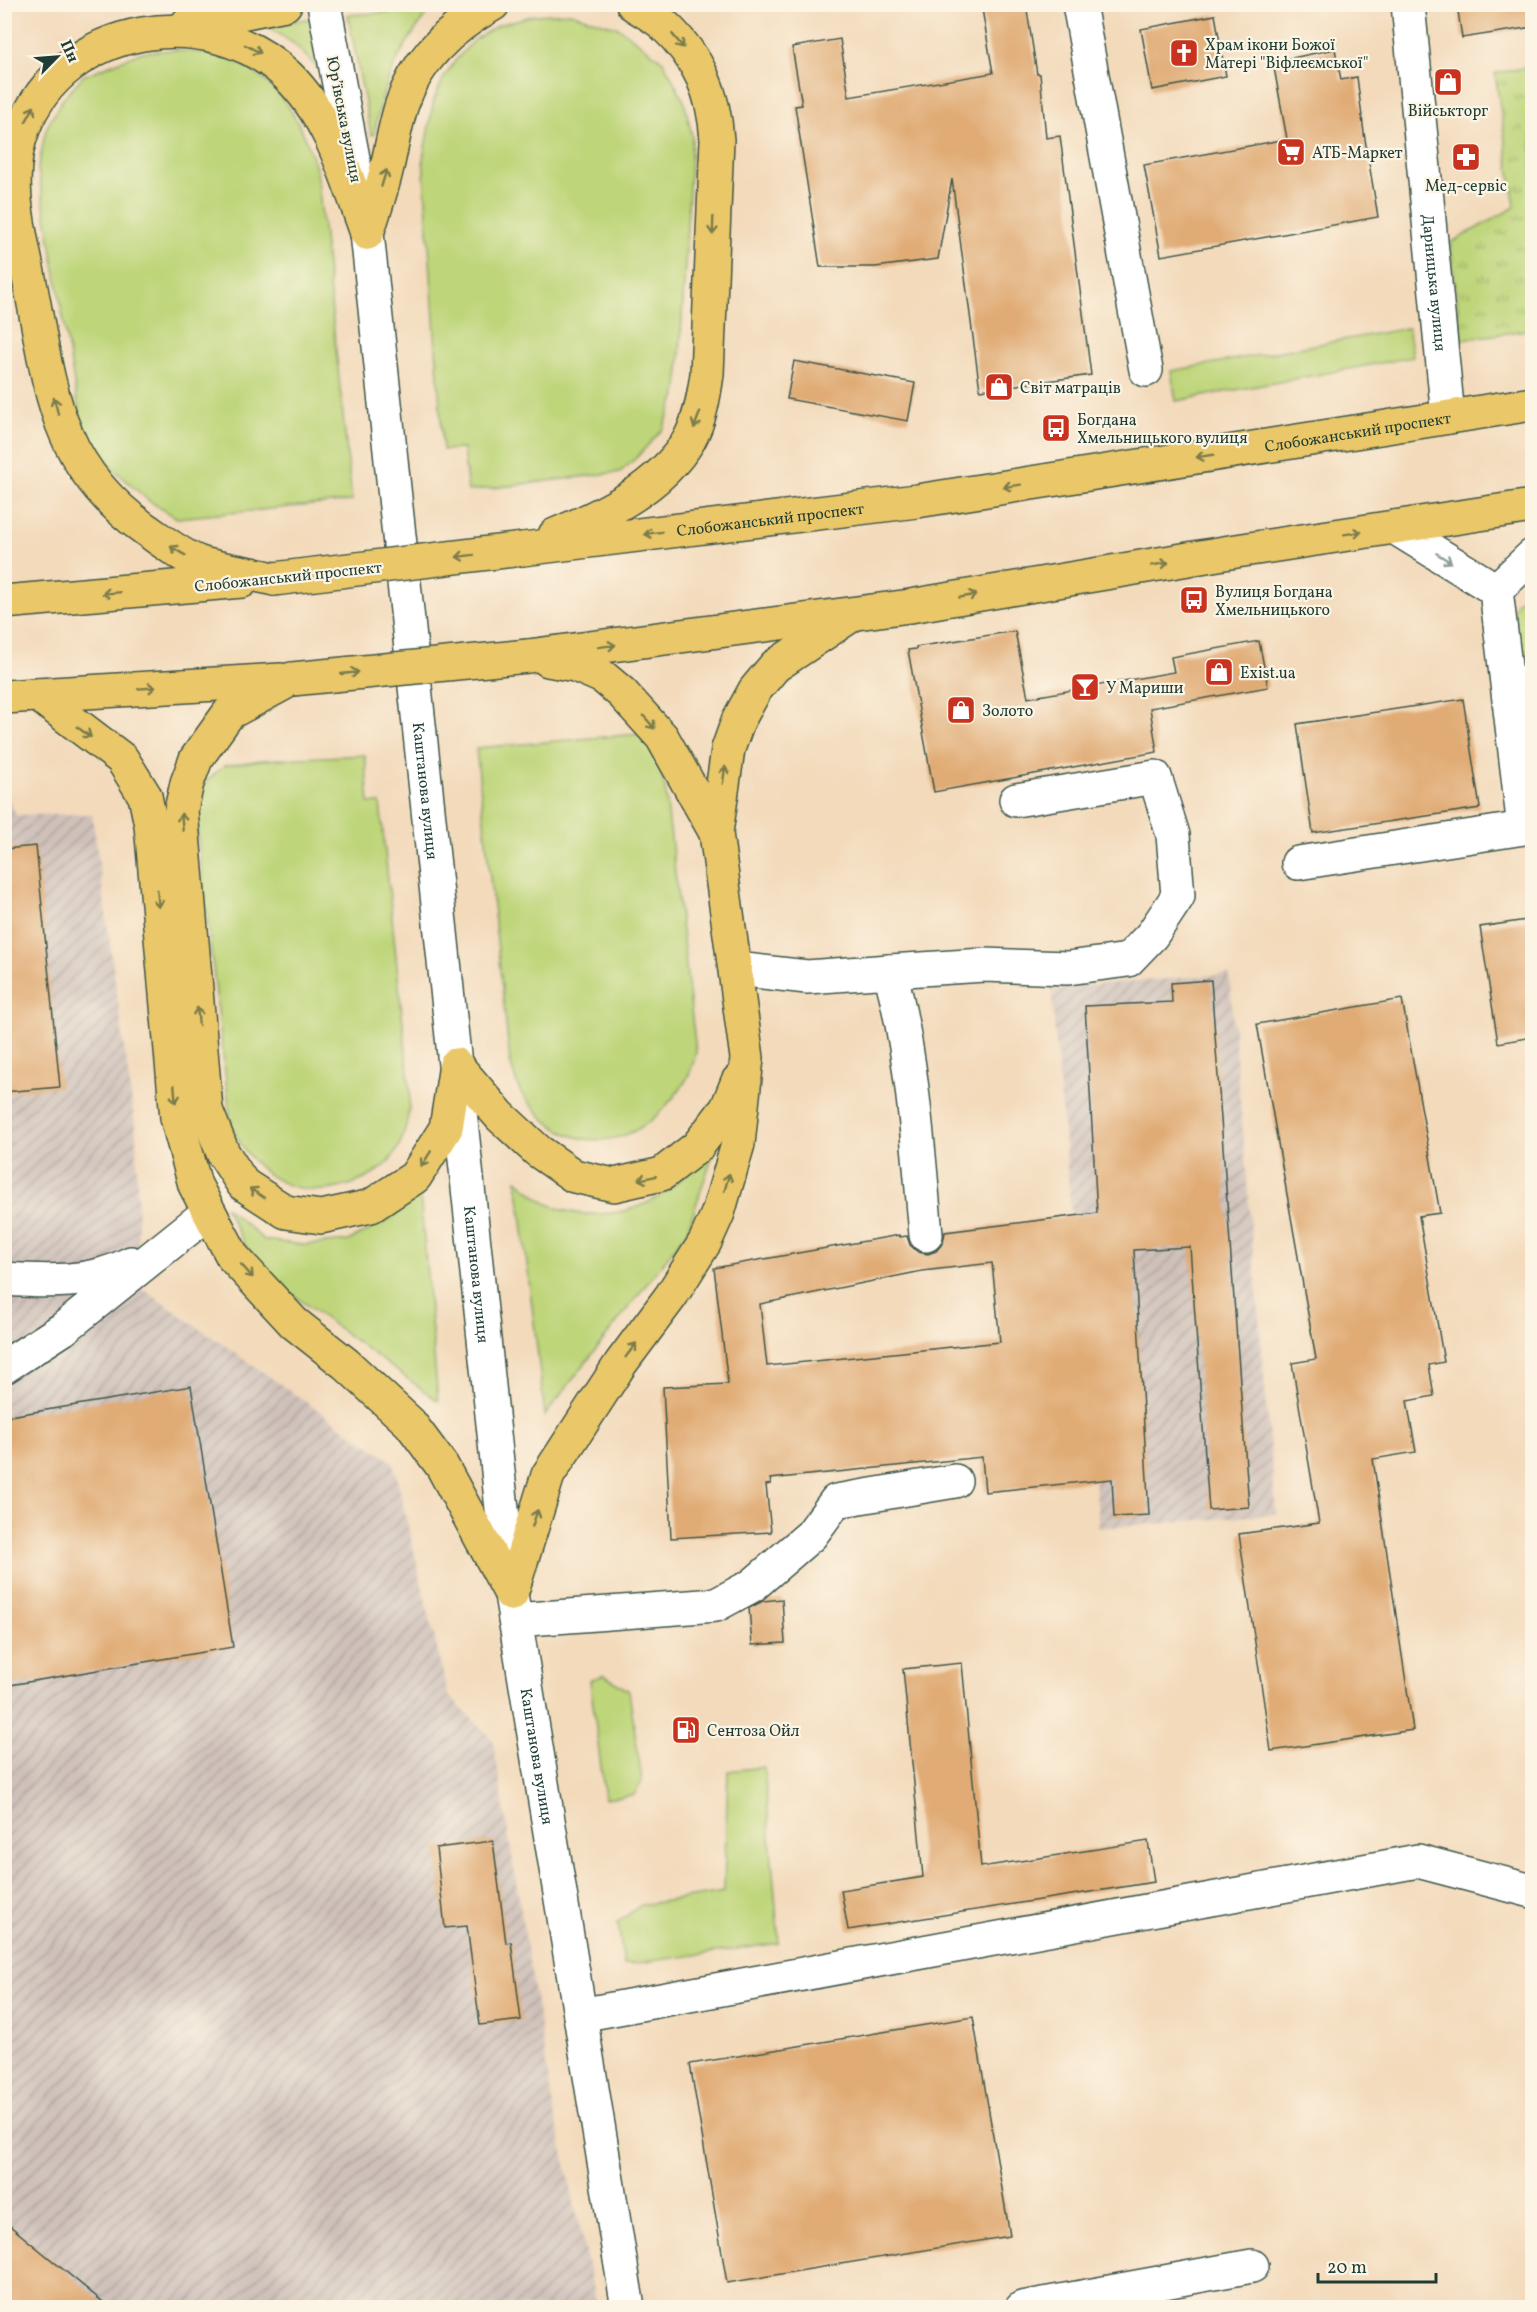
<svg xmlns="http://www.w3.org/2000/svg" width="1537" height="2312" viewBox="0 0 1537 2312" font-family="Vollkorn,serif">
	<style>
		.industrial { fill: url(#industrial-furrows) }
		.green { fill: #bed579; stroke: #6e8956; stroke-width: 1.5 }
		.park { fill: url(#park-tufts); stroke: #6e8956; stroke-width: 1.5 }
		.building { fill: #e0ab74; fill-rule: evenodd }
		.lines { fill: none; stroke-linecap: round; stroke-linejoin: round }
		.minor-casing { stroke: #3f5548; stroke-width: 36 }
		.major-casing { stroke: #3f5548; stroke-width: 36 }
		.minor { stroke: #fff; stroke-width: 33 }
		.major { stroke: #eac769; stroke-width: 33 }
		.major-bridge-casing { stroke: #3f5548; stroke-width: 36; stroke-linecap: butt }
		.major-bridge { stroke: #eac769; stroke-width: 33 }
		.oneway { stroke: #7a7b4c }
		.oneway2 { stroke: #8f9e9a }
		.labels { text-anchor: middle; stroke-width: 4.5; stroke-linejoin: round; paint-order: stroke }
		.poi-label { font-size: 16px; fill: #1f3d34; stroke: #fcf5e5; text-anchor: start }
		.street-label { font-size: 16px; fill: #1f3d34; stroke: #fcf5e5 }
	</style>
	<defs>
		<pattern id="industrial-furrows" width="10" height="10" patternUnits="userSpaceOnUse" patternTransform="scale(1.5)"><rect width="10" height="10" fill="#cfc1ba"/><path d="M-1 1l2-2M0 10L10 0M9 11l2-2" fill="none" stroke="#a79e98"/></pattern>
		<pattern id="park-tufts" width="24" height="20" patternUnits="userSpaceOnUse" patternTransform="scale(1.5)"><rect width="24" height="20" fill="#bed579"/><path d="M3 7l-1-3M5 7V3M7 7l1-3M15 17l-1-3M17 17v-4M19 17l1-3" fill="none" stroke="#9aae64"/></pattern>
	</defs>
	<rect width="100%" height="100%" fill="#fcf5e5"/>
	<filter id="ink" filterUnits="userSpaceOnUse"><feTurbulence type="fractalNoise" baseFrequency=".0167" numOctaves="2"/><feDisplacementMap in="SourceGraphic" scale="12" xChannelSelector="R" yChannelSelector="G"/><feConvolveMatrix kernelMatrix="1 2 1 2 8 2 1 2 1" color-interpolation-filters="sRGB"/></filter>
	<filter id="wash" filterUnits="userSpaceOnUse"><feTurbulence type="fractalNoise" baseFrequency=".008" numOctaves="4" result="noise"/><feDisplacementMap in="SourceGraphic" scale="24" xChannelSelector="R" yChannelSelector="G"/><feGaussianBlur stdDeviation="1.35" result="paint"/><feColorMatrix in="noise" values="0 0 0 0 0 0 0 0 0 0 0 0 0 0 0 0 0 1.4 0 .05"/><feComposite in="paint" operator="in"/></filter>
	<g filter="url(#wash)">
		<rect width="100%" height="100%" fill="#f3dabb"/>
		<path class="industrial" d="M4,790L16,815L92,814L136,1132L138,1220L137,1285L393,1462L448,1695L493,1740L552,2101L597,2307H5Z
			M1229,974L1276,1514L1099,1528L1051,988Z"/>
		<path class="green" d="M430,10C397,53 383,81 374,135L371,134L348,15Z
			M570,13L619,28L663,61L684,101L692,136L678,390L663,429L636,458L620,472L468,491L463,449L443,450L423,158L434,100L443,79L455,61L474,40L498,25L535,15Z
			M314,18L323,73L294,44L266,25Z
			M175,50C195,52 219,53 238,63C283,85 303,125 317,171L352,501L177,518L149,501L111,467L85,432L78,406L38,169L46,129L63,99L83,76L142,52Z
			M1408,328L1413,357L1176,401L1171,371Z
			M1532,597V654L1519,648L1510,615L1518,600Z
			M638,734L654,751L665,787L696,1052C691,1077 682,1088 665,1107C629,1148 571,1153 535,1109C530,1104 524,1098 520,1091C516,1082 513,1071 510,1061L476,748Z
			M365,755L369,803H380L410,1091C409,1114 407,1133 395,1153C386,1168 369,1178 352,1184C297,1203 252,1176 231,1124L196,820L202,785L224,766L261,760Z
			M716,1145L687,1232L545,1415L517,1180C527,1188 538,1200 550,1205C566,1213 583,1215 600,1214C655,1212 680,1181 716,1145Z
			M420,1195L438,1401L289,1292L248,1250L224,1206L264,1240L304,1245L348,1241L387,1221Z
			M604,1675L629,1691L642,1781L634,1795L605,1799L590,1680Z
			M764,1767L779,1943L624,1965L618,1922L641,1905L724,1892L728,1771Z"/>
		<path class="park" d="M1532,67V329L1462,340L1450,243L1515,207L1495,73Z"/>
		<g id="blocks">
			<path class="building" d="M1011,4H1026L1037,74H1040L1046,138L1060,136L1091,375L980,390L952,179L938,259L875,267H820L795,106L802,105L792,47L840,39L849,97L993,73L982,9Z
				M1457,4H1533V27L1462,38Z
				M1215,15L1226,76L1152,90L1141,29Z
				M1335,49L1341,80L1357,77L1364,133L1378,217L1161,256L1144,165L1287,139L1273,62Z
				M794,361L915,383L908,421L787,399Z
				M1015,631L1028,698L1174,672L1171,657L1259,641L1268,687L1150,708L1157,752L934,792L908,650L916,649V647Z
				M1463,699L1480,808L1313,833L1297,724Z
				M36,846L60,1087L4,1092V849Z
				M1533,919V1037L1498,1043L1480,927Z
				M1211,980L1249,1507L1209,1510L1190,1247L1134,1250L1149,1515L1114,1517L1112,1479L985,1492L982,1457L770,1479L771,1484L766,1485L771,1532L671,1538L663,1387L728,1384L714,1268L899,1235L900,1237L907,1236L910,1245L918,1252L928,1254L936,1251L943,1243L945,1232L1097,1213L1085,1006L1172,1002L1171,983ZM992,1263L1000,1342L767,1366L760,1304L922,1271Z
				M1402,999L1440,1213L1419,1216L1444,1362L1429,1365L1434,1396L1407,1401L1416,1452L1373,1459L1413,1730L1271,1751L1239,1534L1319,1523L1292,1363L1316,1359L1257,1024Z
				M191,1386L233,1647L4,1686V1417Z
				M782,1599L785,1643L752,1645L749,1608L763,1601Z
				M962,1663L981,1867L1148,1841L1154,1882L848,1930L841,1890L923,1877L903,1669Z
				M493,1841L506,1943L511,1942L521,2020L480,2025L467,1926L445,1928L436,1848Z
				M973,2017L1010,2236L727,2283L690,2064Z
				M4,2221L109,2307H4Z"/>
		</g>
	</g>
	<g filter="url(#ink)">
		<use href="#blocks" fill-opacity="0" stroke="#3f5548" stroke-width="1.5"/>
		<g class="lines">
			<g class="minor-casing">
				<g id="minor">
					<path id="s1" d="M324,4L367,233L511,1594L628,2308"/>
					<path d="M1079,4L1146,370"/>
					<path id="s2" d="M1408,4L1448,417"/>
					<path d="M1394,527L1496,590"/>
					<path d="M1496,590L1532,556"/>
					<path d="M1298,863L1524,828L1496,590"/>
					<path d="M736,969L807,977L890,971C913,1058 918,1146 926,1235"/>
					<path d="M890,971L984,965L1068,968L1128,960L1152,935L1178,896L1173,835L1155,777L1016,800"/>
					<path d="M4,1279C48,1282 92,1284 131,1263"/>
					<path d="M4,1367L63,1329L209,1212"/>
					<path d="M515,1620L716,1605L753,1585L811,1535L836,1501L955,1481"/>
					<path d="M580,2015L1418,1861L1532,1891"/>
					<path d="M1022,2308L1252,2266"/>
				</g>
			</g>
			<g class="major-casing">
				<g id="major">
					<path d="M187,24L285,4"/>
					<path d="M367,233C374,212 382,189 387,167C392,146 395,125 402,104C417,59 452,27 493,4"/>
					<path d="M555,535C605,514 660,488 689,440C700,420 704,396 707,374L717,140C714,93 699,58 664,25C656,17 643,11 633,4"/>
					<path id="s3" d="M523,549L917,501L1532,404"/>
					<path d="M274,579C250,573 224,570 200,563C181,556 161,540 145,529C53,464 50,384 30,283C20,232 4,179 23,129C63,23 210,0 288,76C331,118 347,178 367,233"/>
					<path d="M4,602L242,581"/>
					<path d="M528,656L910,606L1230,552L1532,506"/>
					<path d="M548,660L575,665L603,677L622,693L662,737L716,833"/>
					<path d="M292,679L229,713L196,759L187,783L181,810L206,1110L223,1153L243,1184L286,1212L321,1217L371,1206L415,1177L446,1128L456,1065"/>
					<path d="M38,695L122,759L145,796L151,825L177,1118L195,1185L233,1257L294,1323L346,1364L410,1423L442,1466L511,1594"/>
					<path d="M4,697L281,680"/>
					<path d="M456,1065L500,1116L538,1151L574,1176L614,1185L662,1174L697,1147L727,1108L738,1081"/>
					<path d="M511,1594L548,1475L621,1363L671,1296L705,1242L718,1213L738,1144L747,1058L716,833L728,749L738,721L755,690L775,666L853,614"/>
				</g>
			</g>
			<use href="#minor" class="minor"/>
			<use href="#major" class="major"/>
			<g class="major-bridge-casing">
				<path id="major-bridge" d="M274,579L523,549
					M292,679L528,656"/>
			</g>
			<use href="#major-bridge" class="major-bridge"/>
		</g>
		<defs><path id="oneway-shaft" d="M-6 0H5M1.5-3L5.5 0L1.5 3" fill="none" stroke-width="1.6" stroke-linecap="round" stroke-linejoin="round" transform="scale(1.5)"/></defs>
		<g class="oneway">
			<use href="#oneway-shaft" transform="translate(678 41) rotate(50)"/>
			<use href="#oneway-shaft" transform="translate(253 49) rotate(28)"/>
			<use href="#oneway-shaft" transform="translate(30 114) rotate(-62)"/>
			<use href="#oneway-shaft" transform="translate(384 178) rotate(-73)"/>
			<use href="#oneway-shaft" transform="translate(713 226) rotate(92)"/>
			<use href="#oneway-shaft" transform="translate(56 406) rotate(-105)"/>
			<use href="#oneway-shaft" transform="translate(697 420) rotate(111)"/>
			<use href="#oneway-shaft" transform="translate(1205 456) rotate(171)"/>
			<use href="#oneway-shaft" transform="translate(1012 486) rotate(171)"/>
			<use href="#oneway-shaft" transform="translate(653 533) rotate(173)"/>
			<use href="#oneway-shaft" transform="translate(1353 533) rotate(-9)"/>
			<use href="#oneway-shaft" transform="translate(178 551) rotate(-149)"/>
			<use href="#oneway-shaft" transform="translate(465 556) rotate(173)"/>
			<use href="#oneway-shaft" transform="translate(1160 564) rotate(-10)"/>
			<use href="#oneway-shaft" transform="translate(111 593) rotate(175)"/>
			<use href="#oneway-shaft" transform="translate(968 596) rotate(-10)"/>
			<use href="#oneway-shaft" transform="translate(607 646) rotate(-7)"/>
			<use href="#oneway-shaft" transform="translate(350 673) rotate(-6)"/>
			<use href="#oneway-shaft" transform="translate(147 688) rotate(-4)"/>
			<use href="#oneway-shaft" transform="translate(649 722) rotate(49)"/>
			<use href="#oneway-shaft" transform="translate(84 732) rotate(36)"/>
			<use href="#oneway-shaft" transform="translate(724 775) rotate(-82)"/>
			<use href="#oneway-shaft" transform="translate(182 822) rotate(-95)"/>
			<use href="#oneway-shaft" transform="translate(158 899) rotate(85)"/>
			<use href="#oneway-shaft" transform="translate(198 1016) rotate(-95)"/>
			<use href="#oneway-shaft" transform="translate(175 1094) rotate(85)"/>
			<use href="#oneway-shaft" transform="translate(426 1159) rotate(122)"/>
			<use href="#oneway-shaft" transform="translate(647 1178) rotate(168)"/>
			<use href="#oneway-shaft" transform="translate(727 1182) rotate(-74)"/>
			<use href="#oneway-shaft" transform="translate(257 1193) rotate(-147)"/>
			<use href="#oneway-shaft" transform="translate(247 1271) rotate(48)"/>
			<use href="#oneway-shaft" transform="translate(631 1350) rotate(-53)"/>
			<use href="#oneway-shaft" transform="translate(535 1518) rotate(-72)"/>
		</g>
		<use class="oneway2" href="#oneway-shaft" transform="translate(1444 558) rotate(32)"/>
	</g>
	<defs>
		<g id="church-square" transform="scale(1.5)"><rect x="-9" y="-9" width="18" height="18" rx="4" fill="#c8321e" stroke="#fcf5e5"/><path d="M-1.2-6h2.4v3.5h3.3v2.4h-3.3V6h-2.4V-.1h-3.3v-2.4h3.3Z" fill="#fff"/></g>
		<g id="shop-square" transform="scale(1.5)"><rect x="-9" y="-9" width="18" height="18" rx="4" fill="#c8321e" stroke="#fcf5e5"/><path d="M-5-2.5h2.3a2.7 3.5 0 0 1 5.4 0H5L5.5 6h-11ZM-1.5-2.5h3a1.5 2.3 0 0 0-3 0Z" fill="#fff"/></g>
		<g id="supermarket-square" transform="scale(1.5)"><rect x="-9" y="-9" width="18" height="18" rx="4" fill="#c8321e" stroke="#fcf5e5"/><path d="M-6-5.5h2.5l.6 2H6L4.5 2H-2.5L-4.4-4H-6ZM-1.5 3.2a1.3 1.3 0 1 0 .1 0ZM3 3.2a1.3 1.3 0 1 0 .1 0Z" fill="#fff"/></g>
		<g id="pharmacy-square" transform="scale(1.5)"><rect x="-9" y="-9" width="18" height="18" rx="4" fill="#c8321e" stroke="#fcf5e5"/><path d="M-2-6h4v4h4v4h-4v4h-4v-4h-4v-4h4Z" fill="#fff"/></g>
		<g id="bus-square" transform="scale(1.5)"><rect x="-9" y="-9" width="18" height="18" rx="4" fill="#c8321e" stroke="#fcf5e5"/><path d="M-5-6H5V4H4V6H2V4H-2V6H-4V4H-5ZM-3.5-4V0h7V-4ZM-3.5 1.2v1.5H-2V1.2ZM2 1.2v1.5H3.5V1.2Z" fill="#fff"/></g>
		<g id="bar-square" transform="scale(1.5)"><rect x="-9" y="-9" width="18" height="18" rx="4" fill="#c8321e" stroke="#fcf5e5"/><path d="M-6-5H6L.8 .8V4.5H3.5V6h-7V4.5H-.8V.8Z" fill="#fff"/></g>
		<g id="fuel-square" transform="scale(1.5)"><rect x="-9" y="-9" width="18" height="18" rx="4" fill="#c8321e" stroke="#fcf5e5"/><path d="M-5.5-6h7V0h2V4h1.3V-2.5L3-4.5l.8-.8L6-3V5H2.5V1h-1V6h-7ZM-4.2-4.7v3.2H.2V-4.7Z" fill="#fff"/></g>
	</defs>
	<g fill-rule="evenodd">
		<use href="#church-square" x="1184" y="53"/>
		<use href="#shop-square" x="1448" y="82"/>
		<use href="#supermarket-square" x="1291" y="152"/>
		<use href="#pharmacy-square" x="1466" y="157"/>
		<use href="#shop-square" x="999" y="387"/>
		<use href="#bus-square" x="1056" y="428"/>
		<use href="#bus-square" x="1194" y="600"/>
		<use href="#shop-square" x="1219" y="672"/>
		<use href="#bar-square" x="1085" y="687"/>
		<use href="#shop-square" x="961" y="710"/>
		<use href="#fuel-square" x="686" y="1730"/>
	</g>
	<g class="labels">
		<g class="poi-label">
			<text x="1205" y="50">Храм ікони Божої<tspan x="1205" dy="18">Матері "Віфлеємської"</tspan></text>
			<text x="1448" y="116" text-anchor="middle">Військторг</text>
			<text x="1312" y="158">АТБ-Маркет</text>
			<text x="1466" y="191" text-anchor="middle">Мед-сервіс</text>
			<text x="1020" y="393">Світ матраців</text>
			<text x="1077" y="425">Богдана<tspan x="1077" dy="18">Хмельницького вулиця</tspan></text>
			<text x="1215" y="597">Вулиця Богдана<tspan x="1215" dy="18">Хмельницького</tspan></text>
			<text x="1240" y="678">Exist.ua</text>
			<text x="1106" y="693">У Мариши</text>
			<text x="982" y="716">Золото</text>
			<text x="707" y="1736">Сентоза Ойл</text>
		</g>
		<g class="street-label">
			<text transform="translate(345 119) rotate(79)" y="6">Юрʼївська вулиця</text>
			<text dy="6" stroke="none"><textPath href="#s2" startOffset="280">Дарницька вулиця</textPath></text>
			<text dy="6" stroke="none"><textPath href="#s3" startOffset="843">Слобожанський проспект</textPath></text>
			<text dy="6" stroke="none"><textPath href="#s3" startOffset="249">Слобожанський проспект</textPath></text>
			<text transform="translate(288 576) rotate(-6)" y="6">Слобожанський проспект</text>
			<text dy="6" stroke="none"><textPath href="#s1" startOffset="794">Каштанова вулиця</textPath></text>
			<text dy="6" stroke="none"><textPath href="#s1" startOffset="1280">Каштанова вулиця</textPath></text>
			<text dy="6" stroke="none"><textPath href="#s1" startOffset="1766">Каштанова вулиця</textPath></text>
		</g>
	</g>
	<rect width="1537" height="2312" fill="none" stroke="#fcf5e5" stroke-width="24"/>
	<g transform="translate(57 57) rotate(65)" stroke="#fcf5e5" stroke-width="4.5" paint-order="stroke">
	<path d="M0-4.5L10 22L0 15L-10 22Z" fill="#1f3d34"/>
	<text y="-9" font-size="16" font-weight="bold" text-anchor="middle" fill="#1f3d34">Пн</text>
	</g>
	<path d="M1318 2273v9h118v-9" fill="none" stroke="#1f3d34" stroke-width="3"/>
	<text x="1327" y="2273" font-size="18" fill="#1f3d34" stroke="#fcf5e5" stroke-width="4.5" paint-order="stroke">20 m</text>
</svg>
